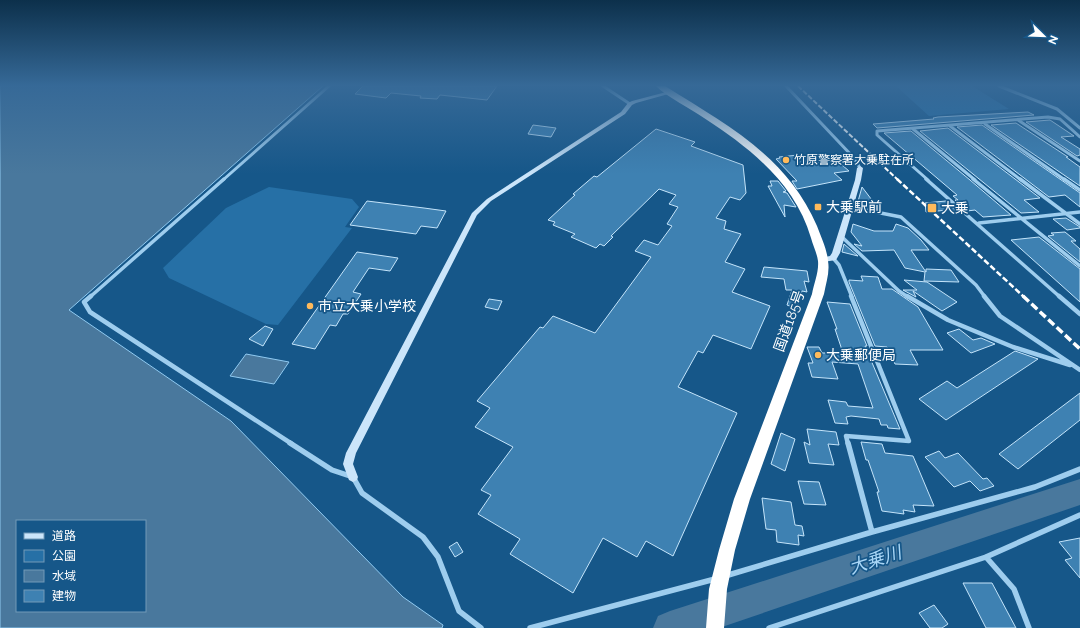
<svg xmlns="http://www.w3.org/2000/svg" width="1080" height="628" viewBox="0 0 1080 628" font-family="Raleway,'Noto Sans JP',sans-serif">
	<style>
		.green { fill: #2670a6 }
		.water { fill: #49789d; stroke: #90caf1; fill-rule: evenodd }
		.lines { fill: none; stroke-linecap: round; stroke-linejoin: round }
		.river { fill: #49789d; fill-rule: evenodd }
		.building { fill: #3e81b2; stroke: #c4e4fa }
		.street-far3 { stroke: #9ecdee; stroke-width: 3 }
		.street-far2 { stroke: #9ecdee; stroke-width: 3.5 }
		.street-far1 { stroke: #9ecdee; stroke-width: 4.5 }
		.street { stroke: #9ecdee; stroke-width: 5.5 }
		.secondary { fill: #cbe5fa; fill-rule: evenodd }
		.highway { fill: #fff; fill-rule: evenodd }
		.rail-far2 { stroke: #fff; stroke-width: 2; stroke-dasharray: 5 2; stroke-linecap: butt }
		.rail-far1 { stroke: #fff; stroke-width: 2.5; stroke-dasharray: 6 2.5; stroke-linecap: butt }
		.rail { stroke: #fff; stroke-width: 3.5; stroke-dasharray: 8 3.5; stroke-linecap: butt }
		.poi-dot { fill: #ffba5b; stroke: #165789; stroke-width: 1.5 }
		.labels { text-anchor: middle; stroke-width: 3.5; stroke-linejoin: round; paint-order: stroke }
		.far-poi-label { font-size: 12px; fill: #fff; stroke: #165789; text-anchor: start }
		.poi-label { font-size: 14px; fill: #fff; stroke: #165789; text-anchor: start }
		.street-label { font-size: 14px; fill: #fff; stroke: #165789 }
		.near-water-label { font-size: 18px; font-style: italic; fill: #a9d6f6; stroke: #165789 }
	</style>
	<rect width="100%" height="100%" fill="#165789"/>
	<path class="green" d="M896,86H972L1009,109L929,116Z
		M269,187L352,199L359,207L345,227L352,228L278,325L266,324L169,278L163,268L226,208Z"/>
	<path class="water" d="M0,86H323L69,310L231,421L403,597L443,625L442,628H0ZM17,521H145V611H17Z
		M246,354L289,362L274,384L230,376Z"/>
	<g class="lines">
		<path class="river" d="M1080,479V505L719,628H653L658,616L670,611Z"/>
	</g>
	<path class="building" d="M363,86H497L487,100L440,95L437,99L420,98L421,96L391,93L386,98L355,94Z
		M1028,112L1034,115L877,128L873,124L934,119L933,118L938,117Z
		M1050,120L1074,136L1061,137L1080,149V155L1077,156L1026,122Z
		M1016,123L1068,157H1066L1080,167V186L991,125Z
		M533,125L556,128L551,137L528,134Z
		M982,125L1080,193V207L1065,195L1049,197L957,127Z
		M948,128L1040,198L1024,200L1039,212L1021,213L920,131Z
		M656,129L695,142L691,146L743,165L746,193L740,200L730,197L716,218L726,221L724,229L741,234L725,262L745,269L732,292L770,306L751,349L713,335L703,353L698,351L678,387L737,413L673,556L646,541L637,557L603,538L573,593L510,554L520,539L478,514L491,495L481,490L513,447L475,427L490,408L477,401L540,327L543,328L553,316L595,333L651,257L635,251L644,240L658,245L672,226L667,224L678,207L669,204L676,195L659,189L611,236L613,237L604,246L600,244L596,248L571,237L575,234L553,225L555,222L548,220L575,195L573,194L594,176L597,177Z
		M911,131L970,180L1011,215L983,217L975,210L967,211L955,200H958L953,196L957,195L884,133Z
		M798,155L809,164L835,159L849,171L834,173L842,180L797,189L792,181H797L776,159L780,158L779,157Z
		M770,181H778L786,191L783,192L787,193L796,207L784,205L785,217L768,186H772Z
		M862,187L878,208L857,205Z
		M367,201L424,208L446,211L437,228L421,226L416,234L350,225Z
		M946,201L958,212H951L949,210L926,212L925,203Z
		M1066,218L1080,227V228L1067,230L1053,219Z
		M853,224L874,231H893L896,224L908,228L921,240L929,250H911L926,272V269L951,270L959,282L924,281L925,272L905,268L894,250L862,251L854,244L862,246L851,232Z
		M1065,232L1076,241H1071L1080,249V262L1048,236L1054,235L1051,233Z
		M1039,237L1080,269V302L1011,240Z
		M844,244L858,256L842,252Z
		M357,252L398,258L390,271L369,268L353,292L361,294L348,314H343L336,326L330,325L315,349L292,344Z
		M764,267L807,271L809,282L804,281L807,292L802,291L797,309L787,305L792,290H786L784,279L761,277Z
		M861,276L878,277L882,289H892L918,307L943,350H910L918,365L895,364L887,347L875,346L849,282V280L863,281Z
		M904,280L927,282L957,302L942,311L913,291L916,297L903,290H917Z
		M489,299L502,301L498,310L485,307Z
		M827,302L850,304L867,346H865L900,429L888,428L887,425H881L879,419L851,416L846,417L848,424L835,423L828,400L846,402L848,406L873,408L858,364L832,362L838,379L812,377L808,363H813L807,347H819L822,353H843L835,329H837Z
		M265,326L273,329L263,346L249,339Z
		M959,329L973,340L981,338L995,344L971,353L947,333Z
		M1015,351L1038,359L946,420L919,399L947,381L957,388Z
		M1080,393V420L1018,469L999,454Z
		M807,429L836,432L839,445L828,444L834,465L809,463L804,442L810,445Z
		M781,433L795,439L785,471L771,464Z
		M861,442L882,444L885,453L913,456L934,506L913,505L915,512L903,510L904,514L882,511L877,492H879L868,460H866Z
		M939,451L945,458L958,453L983,479L987,478L994,486L980,491L970,481L954,487L925,457Z
		M798,481L819,482L826,505L804,504Z
		M762,498L791,502L795,525L802,526L804,536L798,535L799,545L777,542L776,530L766,529Z
		M1080,538V578L1065,560L1072,558L1059,542Z
		M457,542L463,552L455,557L449,547Z
		M963,583H992L1016,628H986Z
		M934,605L948,624L942,628H930L919,613Z"/>
	<g class="lines">
		<path class="street-far3" d="M603,86L630,104
			M786,86L854,158L860,168
			M999,86L1057,109L1080,128
			M1018,120L1080,161
			M985,124L1065,180
			M950,126L1021,180
			M913,129L975,180
			M223,180L329,86
			M928,180L877,135V131L1048,117L1060,119L1080,137"/>
		<path class="street-far2" d="M926,179L1060,297
			M973,179L1080,266
			M1020,179L1080,224
			M1064,179L1080,190
			M850,207L901,217L976,285L985,297
			M979,223L1080,212
			M842,237L899,291L908,297
			M833,258L839,265L852,297
			M90,297L224,179"/>
		<path class="street-far1" d="M91,296L84,302L90,312L292,444
			M907,296L948,320L1013,347L1070,365
			M984,296L1000,316L1080,370
			M1059,296L1080,314
			M848,444L846,436L909,441L851,296"/>
		<path class="street" d="M290,443L332,470L353,477L362,493L423,537L438,557L459,611L481,628
			M848,443L872,532
			M986,557L1014,589L1029,628
			M725,576L872,532L1035,487L1080,469
			M530,628L715,579
			M769,628L986,557L1080,515"/>
		<path class="secondary" d="M670,91H672V93L636,103L632,105L625,114L491,201L477,215L356,453L353,464L358,477L357,480L353,482L349,480L343,464L346,453L472,213L487,199L621,112L628,103L632,101Z
			M860,166L863,168L861,180L840,253L836,260L823,262H820L819,260L820,258L830,256L832,253L855,180L857,168Z"/>
		<path class="highway" d="M656,86H665C727,125 787,156 817,226C821,237 827,249 828,261C830,272 826,283 824,294L750,499L735,550L727,589L724,628H706L709,589L719,550L734,499L812,294C814,283 819,272 818,261C817,253 813,246 811,238C795,183 750,148 704,118C691,109 667,97 656,86Z"/>
		<path class="rail-far2" d="M798,86L898,180"/>
		<path class="rail-far1" d="M897,179L1024,297"/>
		<path class="rail" d="M1023,296L1080,349"/>
	</g>
	<linearGradient id="sky" x2="0" y2="1"><stop stop-color="#0c304b"/><stop offset="0.49" stop-color="#366997"/><stop offset="1" stop-color="#366997" stop-opacity="0"/></linearGradient>
	<rect width="1080" height="174" fill="url(#sky)"/>
	<g class="poi-dot">
		<circle cx="786" cy="160" r="4"/>
		<rect x="814" y="203" width="8" height="8" rx="2"/>
		<rect x="927" y="203" width="10" height="10" rx="2"/>
		<circle cx="310" cy="306" r="4"/>
		<circle cx="818" cy="355" r="4"/>
	</g>
	<g class="labels">
		<g class="far-poi-label">
			<text x="794" y="164">竹原警察署大乗駐在所</text>
		</g>
		<g class="poi-label">
			<text x="826" y="212">大乗駅前</text>
			<text x="941" y="213">大乗</text>
			<text x="318" y="311">市立大乗小学校</text>
			<text x="826" y="360">大乗郵便局</text>
		</g>
		<g class="street-label">
			<text transform="translate(789 321) rotate(-70)" y="5">国道185号</text>
		</g>
		<g class="near-water-label">
			<text transform="translate(875 560) rotate(-18)" y="6">大乗川</text>
		</g>
	</g>
	<rect x="16" y="520" width="130" height="92" fill="#165789" stroke="#739ab8"/>
	<rect x="24" y="533" width="20" height="6" fill="#cbe5fa" stroke="#739ab8"/>
	<text x="52" y="540" font-size="12" fill="#ffffff">道路</text>
	<rect x="24" y="550" width="20" height="12" fill="#2670a6" stroke="#739ab8"/>
	<text x="52" y="560" font-size="12" fill="#ffffff">公園</text>
	<rect x="24" y="570" width="20" height="12" fill="#49789d" stroke="#739ab8"/>
	<text x="52" y="580" font-size="12" fill="#ffffff">水域</text>
	<rect x="24" y="590" width="20" height="12" fill="#3e81b2" stroke="#739ab8"/>
	<text x="52" y="600" font-size="12" fill="#ffffff">建物</text>
	<g transform="translate(1044 36) rotate(113)" stroke="#165789" stroke-width="3" paint-order="stroke">
	<path d="M0-3L7 15L0 10L-7 15Z" fill="#ffffff"/>
	<text y="-6" font-size="11" font-weight="bold" text-anchor="middle" fill="#ffffff">N</text>
	</g>
</svg>
